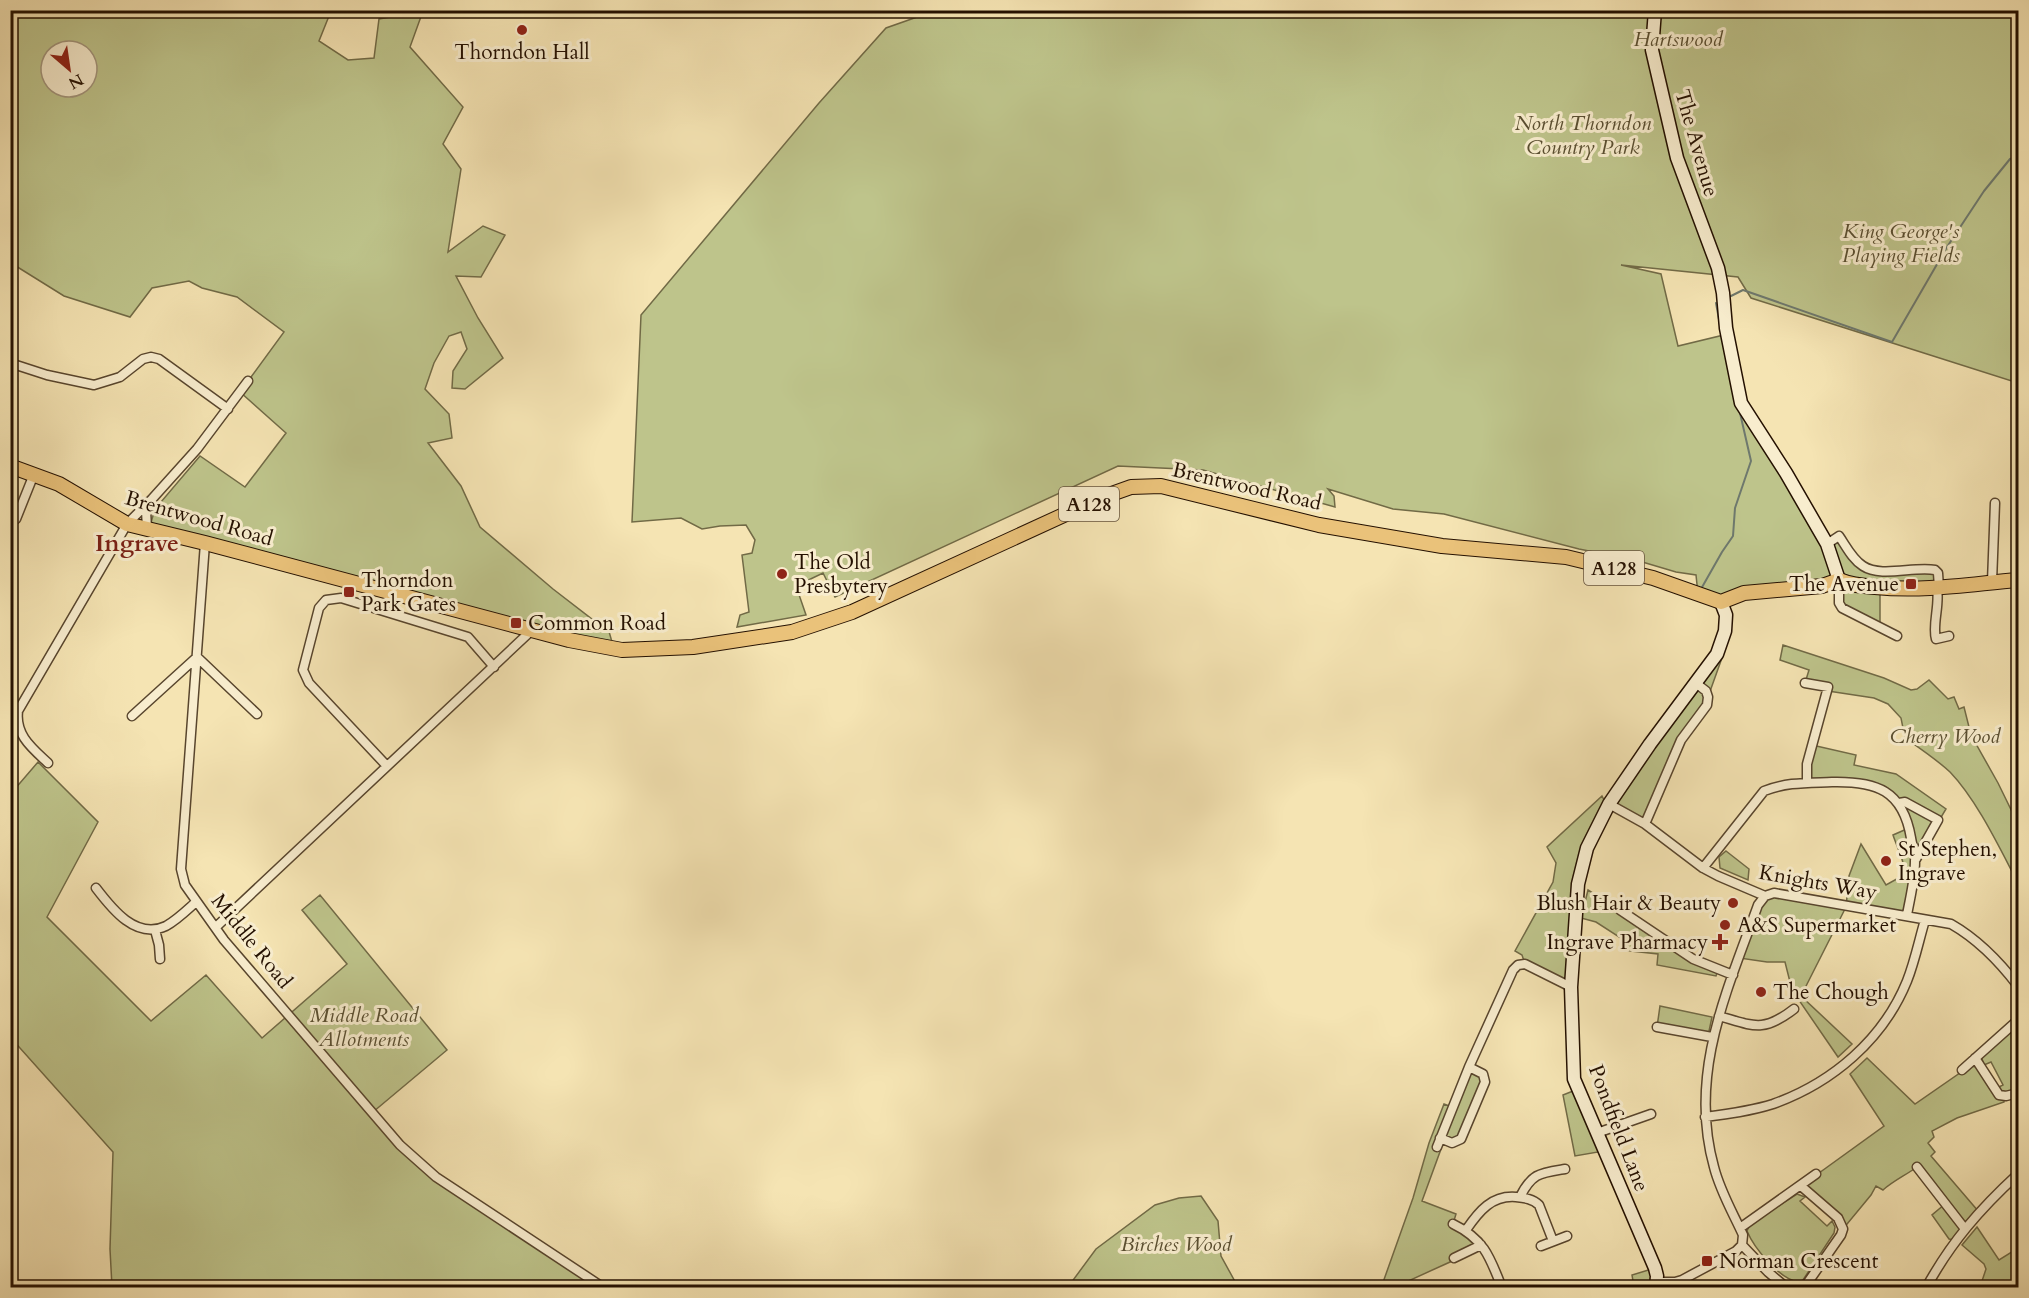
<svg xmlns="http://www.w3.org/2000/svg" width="2029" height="1298" viewBox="0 0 2029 1298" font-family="Cardo,serif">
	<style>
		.green { fill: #bec48b; stroke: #716a46; stroke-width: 1.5; fill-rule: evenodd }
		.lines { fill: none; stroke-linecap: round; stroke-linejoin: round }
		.stream { stroke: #6e786d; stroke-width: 2 }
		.street-casing { stroke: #58452d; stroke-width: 11 }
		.secondary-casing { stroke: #241000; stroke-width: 15 }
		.primary-casing { stroke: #241000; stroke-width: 16 }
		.street { stroke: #f8edce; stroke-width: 8 }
		.secondary { stroke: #f8edce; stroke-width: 12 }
		.primary { stroke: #eac27a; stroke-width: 14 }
		.poi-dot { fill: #8f2418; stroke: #f8edce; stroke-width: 2 }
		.labels { text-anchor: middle; stroke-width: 6; stroke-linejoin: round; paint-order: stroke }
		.shield { fill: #f8edce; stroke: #64523e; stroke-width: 1.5 }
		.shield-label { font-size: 20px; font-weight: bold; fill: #241000 }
		.park-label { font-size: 21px; font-style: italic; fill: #5a4f31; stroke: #f8edce }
		.poi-label { font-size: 21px; fill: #241000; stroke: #f8edce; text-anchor: start }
		.street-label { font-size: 21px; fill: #241000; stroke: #f8edce }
		.quarter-label { font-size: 24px; font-weight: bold; fill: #7a1f14; stroke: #f8edce }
	</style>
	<rect width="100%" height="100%" fill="#f5e4b3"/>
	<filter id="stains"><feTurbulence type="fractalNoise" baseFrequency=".00333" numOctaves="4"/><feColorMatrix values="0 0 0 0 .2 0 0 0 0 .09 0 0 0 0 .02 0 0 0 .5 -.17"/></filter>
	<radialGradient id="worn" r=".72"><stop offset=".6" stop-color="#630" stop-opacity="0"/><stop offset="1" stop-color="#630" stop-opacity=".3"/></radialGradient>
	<path class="green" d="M937,10L2018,11V383L1751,298L1738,277L1621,265L1661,274L1678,346L1728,334L1747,413L1826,544L1839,536L1863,566L1935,570L1939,588H1880V628L1842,608L1839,580L1734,597L1698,594L1696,575L1676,572L1639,561L1579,549L1444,514L1393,509L1328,489L1334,496L1335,507L1203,470L1118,466L835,597L823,573L796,586L806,615L737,627L740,615L749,612L742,555L752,553L755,540L746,525L720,526L702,529L681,518L632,522L641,315L819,103L886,28Z
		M10,11H331L319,41L348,60L374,58L379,19L423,11L410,47L463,107L443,144L461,169L448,252L483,226L505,235L481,277L456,276L478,318L503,358L465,389L452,388L453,371L467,349L461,332L449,336L434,363L425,389L449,414L452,438L428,443L461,486L480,527L553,589L592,619L608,628L614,649L149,529L155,509L200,456L245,487L286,433L240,392L284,332L237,297L202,288L189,281L152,288L130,317L64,296L11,263ZM51,51H87V87H51Z
		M1783,645L1884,678L1911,690L1917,689L1929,680L1948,699L1954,697L1959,709L1964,707L1971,735L1998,783L2018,824V883C2000,849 1977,800 1950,772C1936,759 1921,749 1905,738L1901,718L1888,704L1874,698L1828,691L1805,683L1809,670L1780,660Z
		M1717,654L1723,655L1708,697L1694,721L1645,824L1609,804Z
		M1812,745L1856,755L1854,765L1896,774L1946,809L1916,859L1907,915L1846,907L1801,996L1852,1044L1838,1057L1792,990L1785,962H1767L1739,958L1765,896L1846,907L1849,876L1861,844L1886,885L1904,875C1905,861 1898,850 1893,835L1909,828L1906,818L1880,789L1807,782Z
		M38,762L98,822L47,917L151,1021L206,975L262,1038L347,964L302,910L320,895L447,1050L373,1112L436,1177L601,1287H112L110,1249L113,1152L11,1038L10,787L14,790Z
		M1602,796L1607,806L1587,848L1571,987L1525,964L1522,955L1515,951L1553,882L1556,863L1547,847Z
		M1726,851L1749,869L1748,880L1720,868L1719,857Z
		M1588,890L1693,959L1718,970L1716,976L1657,965L1658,954L1622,950L1624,940L1596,922L1581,918Z
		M1660,1006L1712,1017L1708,1036L1657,1027Z
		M2018,1023V1090L2004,1094L1997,1088L2003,1085L1991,1062L1984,1065L1982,1059V1055Z
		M1867,1058L1915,1104L1970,1066L1978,1067L2004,1099V1102L1957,1118L1932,1131L1934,1137L1928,1143L1935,1152L1931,1156L1979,1212L1955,1240L1949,1239L1932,1215L1945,1204L1917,1167C1906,1175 1893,1181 1883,1190L1876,1186L1871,1195L1843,1229L1801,1186L1884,1126L1850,1074Z
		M1469,1067L1485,1082L1461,1139L1445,1141L1437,1147L1441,1149L1422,1201L1456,1214L1453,1224L1481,1245L1454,1258L1450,1262L1406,1282L1409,1287L1381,1288L1413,1198L1429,1143L1444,1104L1452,1107Z
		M1578,1089L1604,1151L1575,1156L1563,1095Z
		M1797,1194L1805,1197L1800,1201L1827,1226L1832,1221L1835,1227L1834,1233L1803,1280L1799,1282C1780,1280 1754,1248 1747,1231L1750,1224Z
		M1201,1196L1218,1221L1221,1256L1238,1287H1068L1096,1249L1155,1205L1179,1198Z
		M1977,1227L1999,1260L2018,1248V1287H1980L1986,1269L1984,1264L1962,1245Z
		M1655,1268L1656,1287H1620L1619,1284L1633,1281L1632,1275Z"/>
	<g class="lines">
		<path class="stream" d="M1731,296L1743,290L1892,342L1947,247L1984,191L2010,159L2018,156
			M1716,303L1720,325
			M1701,589L1722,552L1733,536L1735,508L1751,461L1740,413"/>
		<g class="street-casing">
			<path id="street" d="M10,363L47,375L94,385L120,377L143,359L151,357L159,359L228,409
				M16,519L34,474
				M147,529L146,510L151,502
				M205,543L181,869L185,885L224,940L400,1145L436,1177L604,1288
				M1827,544L1839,536C1846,546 1852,559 1863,566C1881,578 1914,566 1935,570L1938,573L1939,588
				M1839,580V603L1842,608L1897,636
				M1992,582L1995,503
				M1937,589C1940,605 1932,625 1936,639L1949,636
				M1805,683L1828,687L1807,764V782
				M132,716L197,657L257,714
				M48,763C32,748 15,735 18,711L127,524L152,499L197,449L248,381
				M386,765L309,683L303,670L319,608L326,600L341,598L468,637L494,667
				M1899,803L1905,802L1938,820L1916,859
				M1609,804L1645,824L1703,868L1718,876L1765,896L1774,893L1951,924C1979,940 1999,961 2018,986
				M1645,824L1681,740L1707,705L1708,697L1706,691L1697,684
				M1703,868L1764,791C1786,782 1808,783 1832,782C1876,781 1903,790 1911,838C1912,846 1916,853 1915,861C1915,879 1910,898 1907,915
				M96,888C112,909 136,940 166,926C177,920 187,910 196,902
				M1620,910L1693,959L1733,975
				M216,927L532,630
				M155,930L159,945L160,959
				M1719,1016C1754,1026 1763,1033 1794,1009
				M1657,1027L1712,1037
				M1975,1058L1999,1095L2006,1096L2018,1093
				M1962,1070L2018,1020
				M1705,1117C1728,1114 1751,1111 1773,1104C1832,1083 1883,1040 1907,981C1915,961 1919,940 1925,920
				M1597,1133L1651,1114
				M1440,1138L1452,1143L1461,1139L1485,1082L1483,1074L1469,1067
				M1437,1147L1469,1067L1513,970L1518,965L1525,964L1571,987
				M1917,1167L1965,1229
				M1801,1186L1838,1218L1843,1229L1841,1235L1804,1288
				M1520,1197C1532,1173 1540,1173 1565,1169
				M1453,1224C1484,1239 1490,1257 1502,1288
				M1740,1228L1816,1174
				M1466,1230C1479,1211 1492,1195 1516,1197C1525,1198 1533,1199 1539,1205L1553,1241
				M1742,1245L1743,1235C1733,1213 1720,1191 1714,1167C1688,1074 1727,991 1758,905L1765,896
				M1742,1245L1768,1272L1787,1288
				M1541,1246L1567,1236
				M1454,1258L1481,1245
				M1657,1282H1675L1682,1280L1736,1251L1742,1245
				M1926,1288C1951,1242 1980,1209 2018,1174"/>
		</g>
		<g class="secondary-casing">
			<path id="secondary" d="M1655,10L1652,50L1677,158L1718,268L1723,293L1726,328L1741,403L1786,473L1827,544L1839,580
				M1656,1288L1657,1276L1655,1268L1574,1079L1571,987L1578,884L1587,848L1609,804L1650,744L1717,654L1725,631L1726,615L1721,602"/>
		</g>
		<g class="primary-casing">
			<path id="primary" d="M10,466L59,484L127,524L205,543L569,640L622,650L693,647L792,632L852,612L1103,497L1131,487L1161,486L1319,525L1442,546L1566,557L1653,578L1721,602L1744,593L1822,586L1839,580C1851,585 1862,586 1875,587C1924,592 1970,584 2018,580"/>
		</g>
		<use href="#street" class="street"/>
		<use href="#secondary" class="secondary"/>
		<use href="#primary" class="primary"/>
	</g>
	<g class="poi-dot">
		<circle cx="522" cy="30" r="6"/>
		<circle cx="782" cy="574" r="6"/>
		<rect x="1905" y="578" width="12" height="12" rx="3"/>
		<rect x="343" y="586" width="12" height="12" rx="3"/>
		<rect x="510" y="617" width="12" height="12" rx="3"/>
		<circle cx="1886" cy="861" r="6"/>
		<circle cx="1733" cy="903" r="6"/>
		<circle cx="1725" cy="925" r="6"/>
		<path d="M1717 933h6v6h6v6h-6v6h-6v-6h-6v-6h6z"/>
		<circle cx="1761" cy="992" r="6"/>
		<rect x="1701" y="1255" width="12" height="12" rx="3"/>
	</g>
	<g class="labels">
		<g class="shield">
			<rect x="1059" y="487" width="60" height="34" rx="4.5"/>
			<rect x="1584" y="551" width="60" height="34" rx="4.5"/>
		</g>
		<g class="shield-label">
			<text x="1089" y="511">A128</text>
			<text x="1614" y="575">A128</text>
		</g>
		<g class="park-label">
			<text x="1678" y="46">Hartswood</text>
			<text x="1583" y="130">North Thorndon<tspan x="1583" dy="24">Country Park</tspan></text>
			<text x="1901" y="238">King George's<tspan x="1901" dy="24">Playing Fields</tspan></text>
			<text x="1945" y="743">Cherry Wood</text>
			<text x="364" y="1022">Middle Road<tspan x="364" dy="24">Allotments</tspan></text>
			<text x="1176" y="1251">Birches Wood</text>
		</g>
		<g class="poi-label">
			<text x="522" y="59" text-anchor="middle">Thorndon Hall</text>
			<text x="794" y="569">The Old<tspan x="794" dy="24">Presbytery</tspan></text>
			<text x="361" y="587">Thorndon<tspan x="361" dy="24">Park Gates</tspan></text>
			<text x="1899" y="591" text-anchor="end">The Avenue</text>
			<text x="528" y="630">Common Road</text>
			<text x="1898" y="856">St Stephen,<tspan x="1898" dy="24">Ingrave</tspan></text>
			<text x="1721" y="910" text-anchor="end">Blush Hair &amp; Beauty</text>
			<text x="1737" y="932">A&amp;S Supermarket</text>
			<text x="1708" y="949" text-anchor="end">Ingrave Pharmacy</text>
			<text x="1773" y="999">The Chough</text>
			<text x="1719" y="1268">Norman Crescent</text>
		</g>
		<g class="street-label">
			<text transform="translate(1697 143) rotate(74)" y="7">The Avenue</text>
			<text transform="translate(1247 486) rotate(13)" y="7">Brentwood Road</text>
			<text transform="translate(199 518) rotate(16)" y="7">Brentwood Road</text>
			<text transform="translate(1818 882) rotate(10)" y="7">Knights Way</text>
			<text transform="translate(252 941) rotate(51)" y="7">Middle Road</text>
			<text transform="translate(1619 1128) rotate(69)" y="7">Pondfield Lane</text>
		</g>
		<g class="quarter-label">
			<text x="137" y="551">Ingrave</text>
		</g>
	</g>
	<rect width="2029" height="1298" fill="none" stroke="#f5e4b3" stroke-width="36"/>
	<rect x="12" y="12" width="2005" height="1274" fill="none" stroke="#241000" stroke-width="3"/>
	<rect x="18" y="18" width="1993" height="1262" fill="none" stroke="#241000" stroke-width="1.5"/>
	<g transform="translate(69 69) rotate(151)"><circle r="28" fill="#f8edce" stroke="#a3957c" stroke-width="1.5"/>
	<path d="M0-4.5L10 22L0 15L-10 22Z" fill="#8f2418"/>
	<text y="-9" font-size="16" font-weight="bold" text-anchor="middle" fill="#241000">N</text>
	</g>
	<rect width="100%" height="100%" filter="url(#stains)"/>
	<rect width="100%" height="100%" fill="url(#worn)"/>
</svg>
